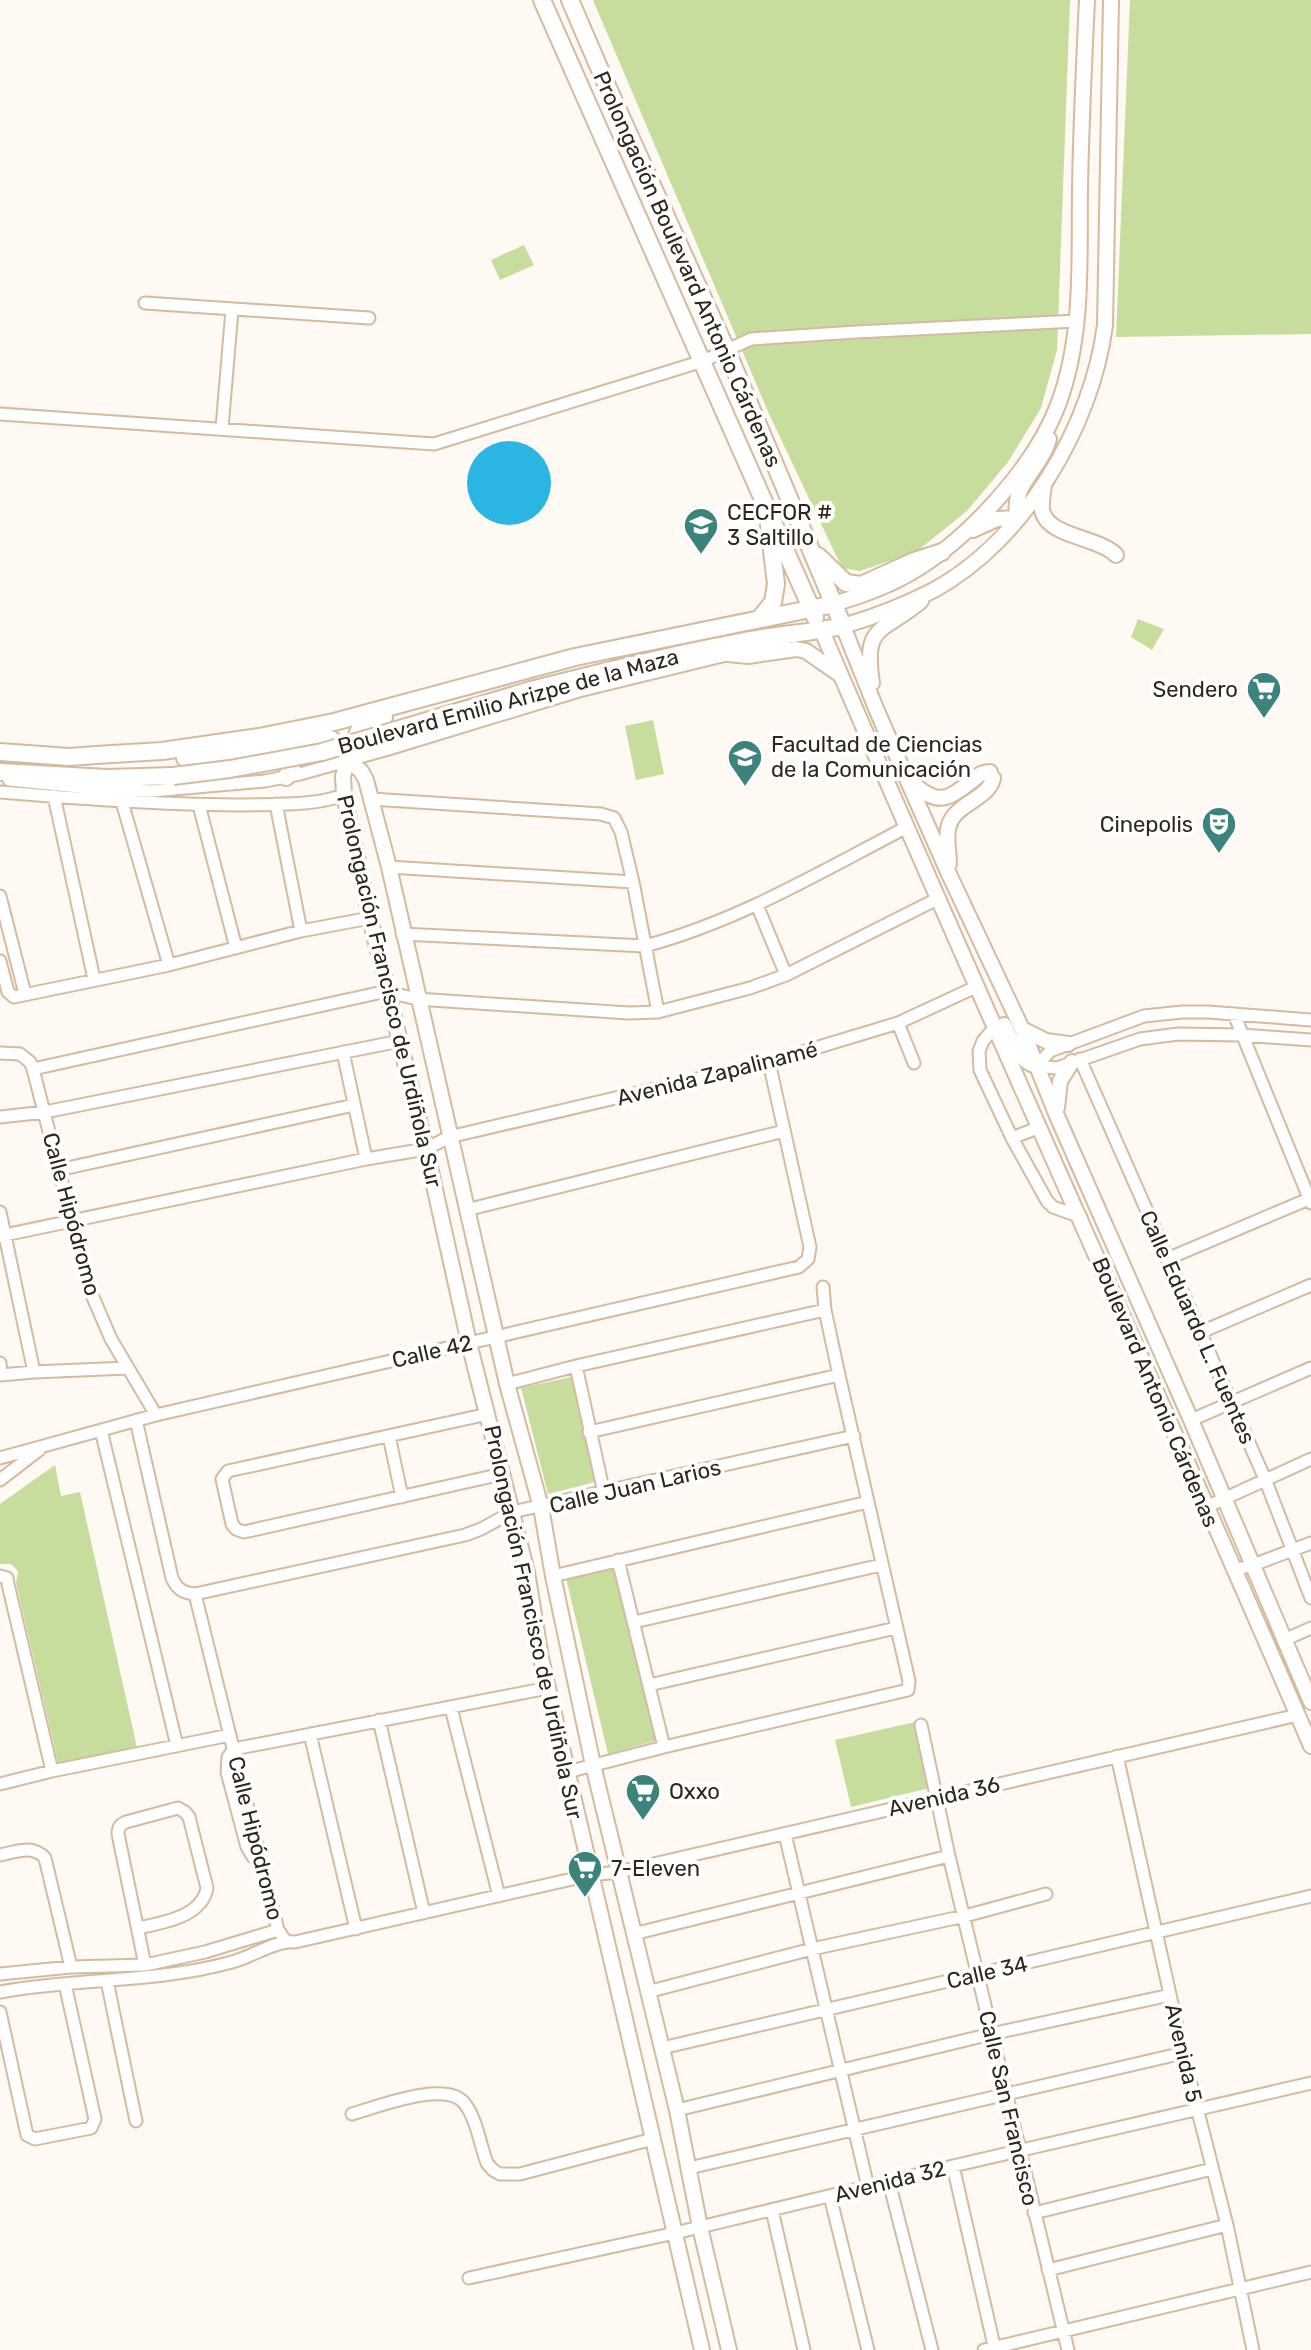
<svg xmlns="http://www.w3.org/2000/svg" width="1311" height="2350" viewBox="0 0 1311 2350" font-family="Rubik,sans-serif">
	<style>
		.green { fill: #c7dd9d }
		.water { fill: #2ab5e3 }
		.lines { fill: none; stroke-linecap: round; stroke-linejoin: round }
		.minor-casing { stroke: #d4bb9f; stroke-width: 15 }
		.major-casing { stroke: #d4bb9f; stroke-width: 18 }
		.highway-casing { stroke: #d4bb9f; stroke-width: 20 }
		.minor { stroke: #fff; stroke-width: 11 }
		.major { stroke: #fff; stroke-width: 14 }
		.highway { stroke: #fff; stroke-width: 16 }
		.highway-bridge-casing { stroke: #d4bb9f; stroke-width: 20; stroke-linecap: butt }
		.highway-bridge { stroke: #fff; stroke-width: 16 }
		.labels { text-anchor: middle; stroke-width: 8; stroke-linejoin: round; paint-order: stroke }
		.street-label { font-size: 22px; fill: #2f261b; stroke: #fff }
		.poi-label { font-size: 22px; fill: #2f261b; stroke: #fff; text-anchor: start }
	</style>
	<rect width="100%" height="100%" fill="#fef9f3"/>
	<path class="green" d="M593,0H1070L1057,350L1041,408L1008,462L967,511L916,552L860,571L842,568L769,414Z
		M1130,0H1311V334L1116,337Z
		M524,245L534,265L500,280L491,260Z
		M1138,619L1164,629L1152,650L1131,637Z
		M653,720L664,774L636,780L625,726Z
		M575,1376L599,1481L548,1494L521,1388Z
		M55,1465L61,1496L80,1492L138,1752L59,1767L16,1583L18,1571L11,1564H0V1504Z
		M617,1566L658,1740L608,1754L566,1578Z
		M915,1722L930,1788L851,1807L835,1740Z"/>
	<path class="water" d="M467 483a42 42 0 1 1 84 0a42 42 0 1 1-84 0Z"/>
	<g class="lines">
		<g class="minor-casing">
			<path id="minor" d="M145,303L369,318
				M0,414L434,444L703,361L751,339L856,332L1077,321
				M222,428L232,310
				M9,780L100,789L152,791L265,781L300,774L392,748L579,691L784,641
				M0,792C82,799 164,805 246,805C278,804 313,806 344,795
				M54,796L94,979
				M371,799L601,814L614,818L621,832L633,882L658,1012
				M122,802L169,965
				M276,804L301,931
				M199,805L236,948
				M389,867L633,882
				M0,896L25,994
				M757,905L786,975
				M402,934L645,946C738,921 821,872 905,828
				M0,961L8,992L14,997L169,965L301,931L370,918
				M1234,1014L1311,1203
				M898,1023L914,1063
				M995,1027L983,1041L979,1051L980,1070L1012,1138L1047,1201L1053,1207L1081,1217
				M343,1052L366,1159
				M0,1053L20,1054L30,1062L33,1069L89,1288L111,1339L156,1415
				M1080,1059L1265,1479L1311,1598
				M1037,1066L1050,1051L1144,1016L1182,1012H1208L1311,1020
				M1037,1066L1057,1068L1140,1039L1178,1034L1242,1035L1311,1040
				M33,1069L378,993L388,992L417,999L629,1013L658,1012L750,988L786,975L939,898
				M0,1117L45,1112L400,1041
				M1012,1138L1040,1127
				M58,1170L354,1105
				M466,1210L784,1131
				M0,1212L34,1372
				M0,1236L366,1159L426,1149L449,1137L769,1062L898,1023L978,986
				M1167,1259L1311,1198
				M1199,1333L1311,1285
				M0,1363L1,1375
				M576,1366L604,1493
				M0,1375L34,1372L127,1368
				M507,1384L576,1366L825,1310
				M488,1414L228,1471L222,1479L232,1524L236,1529L244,1532L502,1474
				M136,1420L172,1578C177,1589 183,1593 195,1594L465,1535L481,1529L512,1512L854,1436
				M1191,1420L1311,1368
				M101,1430L177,1746
				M589,1432L839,1375
				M389,1436L402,1497
				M0,1458L156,1415L799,1267L808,1259L810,1247L769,1062
				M0,1480L39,1450
				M1206,1507L1311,1459
				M618,1560L664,1747
				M1234,1570L1253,1565L1311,1543
				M0,1576L7,1578L8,1584L52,1771
				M553,1576L868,1502
				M195,1594L278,1930L285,1940
				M634,1622L881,1565
				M1284,1640L1311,1628
				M649,1685L896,1628
				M451,1708L499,1896
				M379,1720L424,1913
				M921,1725L949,1856L1068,2350
				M310,1734L356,1929
				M234,1749L548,1688
				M234,1749L228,1757L227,1772L247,1847L253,1857L262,1863
				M1117,1756L1183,2053L1227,2225L1253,2350
				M567,1772L664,1747L908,1690L909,1681L839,1375L825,1310L823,1287
				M0,1784L52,1771L230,1735
				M785,1834L868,2187
				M0,1855C16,1852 32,1844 45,1858L71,1967
				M138,1928C162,1923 202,1917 207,1888L189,1817L185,1812L178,1808L126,1822C120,1825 118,1827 118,1834L145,1965
				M633,1934L949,1856
				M0,1974L71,1967L145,1965L205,1952L278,1930
				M107,1981L136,2121
				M0,1992C77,1978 156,1983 232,1962C251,1957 277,1940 295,1942L590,1875L619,1872L1298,1715
				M647,1992L812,1949L965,1916L1046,1894
				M0,2012L27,2135L35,2139L91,2128L95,2119L65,1984
				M662,2048L1311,1896
				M677,2110L991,2034L1170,1995
				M352,2114C377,2107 447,2079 465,2104C477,2120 480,2145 487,2163L493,2170L500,2174H520L653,2139
				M953,2166L995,2350
				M689,2168L1183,2053
				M889,2182L932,2350
				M830,2196L868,2350
				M772,2210L804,2350
				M1034,2213L1212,2169
				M1048,2270L1227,2225
				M469,2278L675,2233L953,2166L1311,2083
				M984,2350L1311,2272"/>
		</g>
		<g class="major-casing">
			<path id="major" d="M1111,0L1105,325C1092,426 1025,540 934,590C905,605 874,617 843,626L877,711L948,872L1022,1029L1057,1116L1191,1420L1311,1702
				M1044,485C1043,493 1041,503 1042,510C1047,537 1099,537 1116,555
				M1018,518C1009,486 1041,469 1049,439
				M973,530L997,519L1018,518
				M834,604C859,596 884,588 907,575C966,542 1034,468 1058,405C1084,336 1079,261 1080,188C1081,126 1084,63 1087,0
				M822,631C981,1004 1151,1373 1311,1746
				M728,654L748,656L796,649L806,651L839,674
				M872,683C863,624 881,634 921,601
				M912,783C939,806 947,800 973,780C979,775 982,772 990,772
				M949,864C949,851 945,837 949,825C956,803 989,799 993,778
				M1004,1025C1012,1041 1019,1062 1037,1066
				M1022,1029L1046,1041L1068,1044
				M1057,1108L1060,1081L1072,1062
				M702,2350L541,1658L527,1572L469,1343L426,1149L370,918L344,795L343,776L348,760L361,771L366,780L389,867L507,1384L541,1507L553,1576L593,1765L677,2110L700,2227L729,2350"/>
		</g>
		<g class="highway-casing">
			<path id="highway" d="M542,0L815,617
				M818,556L846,583L861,585L914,561L942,552
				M760,618L773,602L776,584L769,525
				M531,690C601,672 669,655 740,642C774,635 809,633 843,626L727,351L604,79L570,0
				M281,750C293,758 296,766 286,777
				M0,752L69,757L96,755L162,751L259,737L334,722L575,657L834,604
				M185,758L223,754L317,735C333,737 338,744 346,757
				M348,760L359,730L384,717
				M0,772L107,778L173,776"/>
		</g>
		<use href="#minor" class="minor"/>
		<use href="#major" class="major"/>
		<use href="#highway" class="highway"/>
		<g class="highway-bridge-casing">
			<path id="highway-bridge" d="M173,776L230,769L322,752L531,690"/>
		</g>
		<use href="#highway-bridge" class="highway-bridge"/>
	</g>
	<defs>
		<g id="school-pin" transform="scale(1.8)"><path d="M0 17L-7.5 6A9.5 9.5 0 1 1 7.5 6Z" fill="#3c837c" stroke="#fff"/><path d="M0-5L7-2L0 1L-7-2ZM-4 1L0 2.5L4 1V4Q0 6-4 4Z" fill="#fff"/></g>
		<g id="supermarket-pin" transform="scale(1.8)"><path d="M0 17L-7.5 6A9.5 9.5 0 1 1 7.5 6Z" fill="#3c837c" stroke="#fff"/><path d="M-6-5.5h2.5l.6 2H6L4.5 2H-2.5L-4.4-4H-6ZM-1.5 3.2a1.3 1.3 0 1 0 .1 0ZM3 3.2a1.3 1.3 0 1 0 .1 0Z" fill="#fff"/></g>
		<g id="university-pin" transform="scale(1.8)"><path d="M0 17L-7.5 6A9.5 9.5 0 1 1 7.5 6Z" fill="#3c837c" stroke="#fff"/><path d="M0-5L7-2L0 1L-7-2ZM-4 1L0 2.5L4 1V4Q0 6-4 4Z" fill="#fff"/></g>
		<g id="theatre-pin" transform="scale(1.8)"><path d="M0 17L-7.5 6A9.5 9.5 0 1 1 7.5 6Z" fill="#3c837c" stroke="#fff"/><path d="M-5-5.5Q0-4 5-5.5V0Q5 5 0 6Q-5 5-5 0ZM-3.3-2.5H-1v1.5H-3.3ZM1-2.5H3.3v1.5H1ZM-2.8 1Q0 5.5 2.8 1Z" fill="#fff"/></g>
	</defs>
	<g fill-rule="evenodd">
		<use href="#school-pin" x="701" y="525"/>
		<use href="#supermarket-pin" x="1264" y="689"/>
		<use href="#university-pin" x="745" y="757"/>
		<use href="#theatre-pin" x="1219" y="824"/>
		<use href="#supermarket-pin" x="643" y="1791"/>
		<use href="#supermarket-pin" x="585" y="1868"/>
	</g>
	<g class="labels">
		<g class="street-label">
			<text transform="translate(688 269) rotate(66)" y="8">Prolongación Boulevard Antonio Cárdenas</text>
			<text transform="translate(508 701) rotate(-15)" y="8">Boulevard Emilio Arizpe de la Maza</text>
			<text transform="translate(390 991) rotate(77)" y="8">Prolongación Francisco de Urdiñola Sur</text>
			<text transform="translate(717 1073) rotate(-14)" y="8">Avenida Zapalinamé</text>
			<text transform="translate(72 1214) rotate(75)" y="8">Calle Hipódromo</text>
			<text transform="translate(1198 1327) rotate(66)" y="8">Calle Eduardo L. Fuentes</text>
			<text transform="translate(432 1351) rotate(-13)" y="8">Calle 42</text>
			<text transform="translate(1156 1392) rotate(67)" y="8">Boulevard Antonio Cárdenas</text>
			<text transform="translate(635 1486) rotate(-13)" y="8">Calle Juan Larios</text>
			<text transform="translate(534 1622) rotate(78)" y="8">Prolongación Francisco de Urdiñola Sur</text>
			<text transform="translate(944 1796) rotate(-13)" y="8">Avenida 36</text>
			<text transform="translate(256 1838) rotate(76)" y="8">Calle Hipódromo</text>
			<text transform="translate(987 1972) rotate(-13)" y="8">Calle 34</text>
			<text transform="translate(1184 2053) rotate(77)" y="8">Avenida 5</text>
			<text transform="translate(1009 2108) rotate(77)" y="8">Calle San Francisco</text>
			<text transform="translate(890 2181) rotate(-14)" y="8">Avenida 32</text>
		</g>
		<g class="poi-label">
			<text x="727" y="520">CECFOR #<tspan x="727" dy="25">3 Saltillo</tspan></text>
			<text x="1238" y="697" text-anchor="end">Sendero</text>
			<text x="771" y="752">Facultad de Ciencias<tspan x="771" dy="25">de la Comunicación</tspan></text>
			<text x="1193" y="832" text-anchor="end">Cinepolis</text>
			<text x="669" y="1799">Oxxo</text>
			<text x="611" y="1876">7-Eleven</text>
		</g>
	</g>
</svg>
